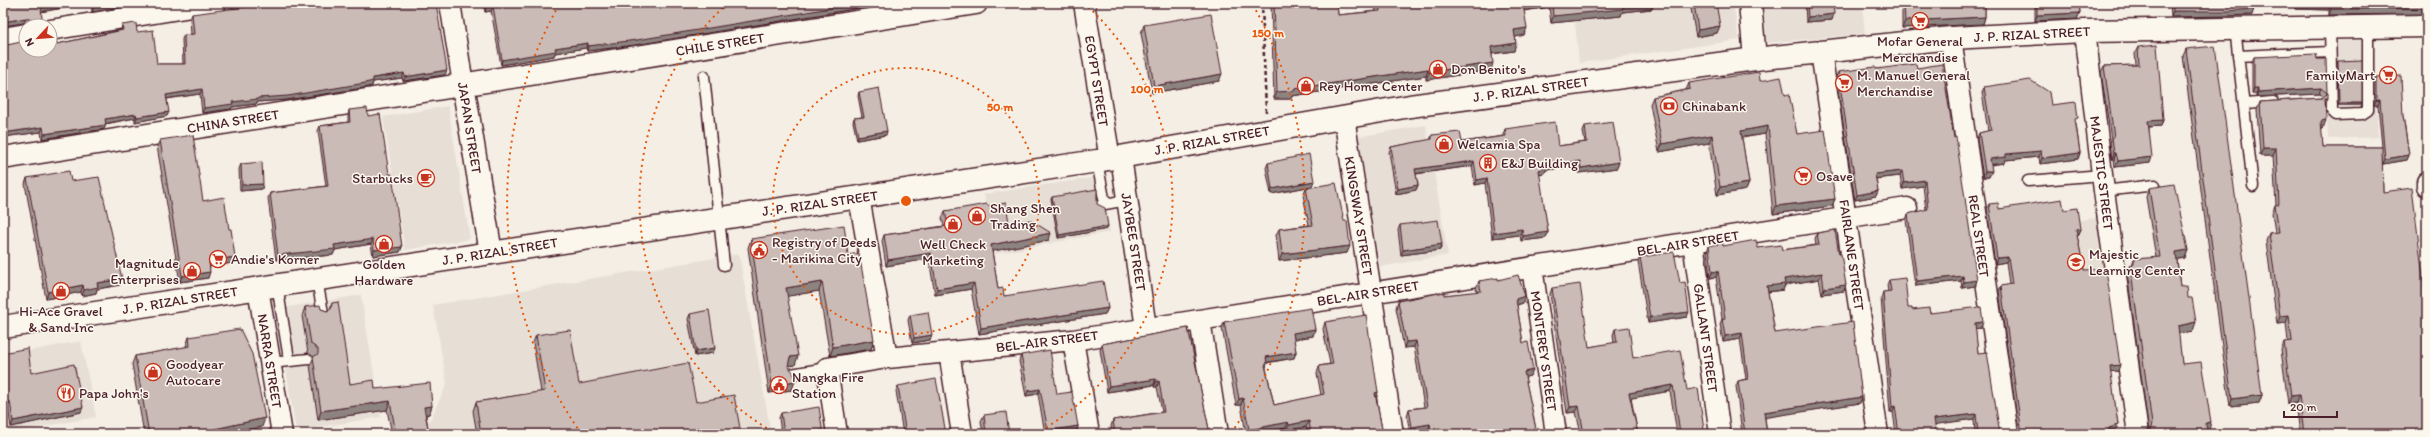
<svg xmlns="http://www.w3.org/2000/svg" width="2430" height="437" viewBox="0 0 2430 437" font-family="Itim,sans-serif">
	<style>
		.built { fill: #e7dfd6 }
		.lines { fill: none; stroke-linecap: round; stroke-linejoin: round }
		.service-casing { stroke: #4a1f2b; stroke-width: 13 }
		.minor-casing { stroke: #4a1f2b; stroke-width: 23 }
		.tertiary-casing { stroke: #4a1f2b; stroke-width: 25 }
		.primary-casing { stroke: #4a1f2b; stroke-width: 25 }
		.path { stroke: #4a1f2b; stroke-width: 2.5; stroke-dasharray: 4 3; stroke-linecap: butt }
		.service { stroke: #fbf7ec; stroke-width: 10 }
		.minor { stroke: #fbf7ec; stroke-width: 20 }
		.tertiary { stroke: #fbf7ec; stroke-width: 22 }
		.primary { stroke: #fbf7ec; stroke-width: 22 }
		.wall { fill: #aea19d; stroke: #4a1f2b }
		.shaded-wall { fill: #8d837f; stroke: #4a1f2b }
		.building { fill: #cabbb6; stroke: #4a1f2b }
		.ring { fill: none; stroke: #e8590c; stroke-width: 2; stroke-dasharray: 2 4 }
		.labels { text-anchor: middle; stroke-width: 3; stroke-linejoin: round; paint-order: stroke }
		.street-label { font-size: 14px; fill: #4a1f2b; stroke: #fbf7ec }
		.poi-label { font-size: 14px; fill: #4a1f2b; stroke: #fbf7ec; text-anchor: start }
		.centre { fill: #e8590c; stroke: #fbf7ec; stroke-width: 2 }
		.ring-label { font-size: 12px; text-anchor: middle; font-weight: bold; fill: #e8590c; stroke: #fbf7ec; stroke-width: 3; stroke-linejoin: round; paint-order: stroke }
	</style>
	<rect width="100%" height="100%" fill="#f4eee4"/>
	<filter id="ink" filterUnits="userSpaceOnUse"><feTurbulence type="fractalNoise" baseFrequency=".025" numOctaves="2"/><feDisplacementMap in="SourceGraphic" scale="8" xChannelSelector="R" yChannelSelector="G"/><feConvolveMatrix kernelMatrix="1 2 1 2 8 2 1 2 1" color-interpolation-filters="sRGB"/></filter>
	<g filter="url(#ink)">
		<path class="built" d="M1573,3H1733L1739,40L1579,63Z
			M1761,3H1862L1865,34L1765,43Z
			M2374,40L2378,137L2328,139L2324,41Z
			M448,106L470,239L405,250L383,117Z
			M1426,125L1448,255L1380,267L1357,137Z
			M1098,177L1110,232L994,254L984,194Z
			M2103,217L2114,298L2048,307L2037,226Z
			M739,254L771,434H430L428,424L447,384L433,305Z
			M361,295L381,417L296,431L276,309Z
			M81,341L96,417L3,434V356Z"/>
		<g class="lines">
			<g class="service-casing">
				<path id="service" d="M2235,28L2253,186
					M2330,28L2332,111L2336,115L2362,114L2368,110V29
					M2238,56L2330,52
					M704,76L724,265
					M2244,104L2273,102
					M1097,161L1105,204H1102
					M2028,181L2102,175
					M2104,191L2155,185
					M1105,204L1127,200
					M317,280L323,313
					M277,285L289,359
					M270,363L309,359
					M791,374L827,368"/>
			</g>
			<g class="minor-casing">
				<path id="minor" d="M450,3L463,84
					M1084,3L1110,159
					M50,30L216,3
					M2085,31L2104,191L2138,434
					M3,38L26,34
					M1951,38L2008,434
					M1821,52L1878,434
					M1344,117L1393,434
					M1121,157L1146,328
					M2427,182V186
					M859,197L887,358
					M1693,242L1720,434
					M1532,267L1556,434
					M258,288L282,434
					M1200,320L1218,434
					M1073,340L1089,434
					M949,352L962,434
					M837,434L827,368L887,358L1073,340L1907,208"/>
			</g>
			<g class="tertiary-casing">
				<path id="tertiary" d="M1750,3L1755,59
					M463,84L491,253
					M3,158L976,3"/>
			</g>
			<g class="primary-casing">
				<path id="primary" d="M3,327L1097,161L1410,106L1755,59L1951,38L2085,31L2427,26"/>
			</g>
			<path class="path" d="M1262,3L1266,112"/>
			<use href="#service" class="service"/>
			<use href="#minor" class="minor"/>
			<use href="#tertiary" class="tertiary"/>
			<use href="#primary" class="primary"/>
		</g>
		<path class="wall" d="M3,3H135V5L92,12L91,3L41,12V26H33L24,23Z
			M483,3H890L635,45L587,51L586,48L555,53L554,56L501,65L491,11L485,12Z
			M1271,3H1337L1338,15L1376,11L1375,3H1654L1652,9L1622,12L1621,16L1551,23L1549,7L1524,11V35L1515,37L1514,51L1492,54L1491,70L1426,80V76L1292,96L1291,99H1274Z
			M1690,3H1716L1717,33L1696,37Z
			M1805,3H1833L1832,20L1806,22Z
			M1902,3H1985V17L1983,24L1902,28Z
			M2035,3H2079L2080,13L2077,19L2035,21Z
			M2170,3H2254L2252,15L2226,16L2171,17Z
			M2295,3H2427V14L2329,15V10L2295,9Z
			M192,14L445,75L403,81L402,78L373,82L372,86L363,88L286,100L257,102L256,104L232,107L231,109L202,113L200,94L167,99V116L135,122V118L106,124L104,129L42,139L41,132L3,137V43L7,45L57,44L121,30L122,25L137,32L157,64H183L182,39L184,35L191,34L190,19Z
			M1144,25L1219,81L1152,93L1141,33Z
			M2138,47L2163,120L2161,126L2149,127L2150,163L2115,167L2114,159H2112L2110,143L2111,139L2101,72L2104,66L2136,65L2135,53Z
			M2186,49L2262,395L2259,403L2230,406L2183,56Z
			M2254,57L2317,59L2327,93L2323,129H2321L2323,147H2382L2378,105H2374V83L2376,77L2403,116L2409,155L2407,160L2383,164L2382,158L2383,192L2427,434H2300L2296,403L2288,404L2281,350L2284,342H2288L2286,323L2277,324L2266,241L2269,233L2275,232L2272,213L2275,205H2276L2273,156H2260L2257,110L2260,102L2322,98L2323,97L2319,94L2256,97V94H2252V62Z
			M2338,61L2362,105H2338L2337,63Z
			M1917,68L1977,280L1975,286L1962,288L1961,281L1915,286L1906,220L1908,214L1926,210L1923,186L1902,189L1900,176L1876,179L1878,191L1876,196L1855,200L1836,77L1838,72L1876,69Z
			M1760,81L1785,95L1797,134L1835,199L1832,206L1773,214L1765,134L1742,138L1749,183L1746,190L1717,195L1709,143L1659,152L1650,104L1653,97L1686,90L1689,83Z
			M1984,87L2051,105L2076,124L2080,153L2078,159L2040,164L2039,157L2005,160L2004,163L1991,165L1989,177H1983L1977,139L1979,133L1988,131L1982,93Z
			M859,92L886,135L857,140L853,122L854,118L862,117L858,96Z
			M349,110L368,116L389,174L402,247L400,252L373,256L371,244L335,250L333,255L276,260L268,198L270,193L326,186L318,131L320,126L348,122V116Z
			M1585,126L1617,168L1579,173L1578,166L1546,170L1544,174L1539,175L1548,232L1546,238L1521,241L1520,235L1492,238L1485,183L1475,185L1472,166L1416,174L1418,185L1416,190L1396,194L1389,152L1391,147L1430,140L1432,135L1462,142L1503,136V135L1505,129L1558,146L1585,142L1583,132Z
			M160,140L203,201L233,263L210,266L208,278L180,282L157,146Z
			M1268,163L1312,186L1271,194L1266,168Z
			M241,164L262,189L240,191L239,169Z
			M27,178L71,181L120,285L97,289L96,293L82,296L81,292L46,299L25,184Z
			M1306,188L1344,221L1347,253L1279,261L1276,235L1279,229L1309,225L1303,195Z
			M2149,188L2188,250L2185,258L2177,259L2180,287L2188,298L2193,331L2178,333L2182,364L2209,430L2149,432L2127,273L2130,265H2132L2134,259L2156,258L2146,197Z
			M1052,197L1097,204L1107,229L1058,238L1051,199Z
			M1989,204L1999,209L2064,210L2080,229L2078,235H2077L2084,270L2118,371H2110L2118,425L2116,430L2109,433V434H2019V432L1999,291L2001,286L2009,285L2006,262L1995,264L1987,209Z
			M988,206L1009,223L1049,240L992,251L998,289L1004,296L1108,308L1105,314L979,334L971,289L935,295L929,259L886,266L882,241L884,235L944,226L942,218L945,211Z
			M1400,225L1442,244L1440,250L1401,255L1398,230Z
			M1817,233L1844,291L1822,294L1819,279L1785,285L1783,290L1768,292L1775,333L1860,403L1765,417L1767,434H1742L1736,386L1738,381L1746,379L1740,339L1723,342L1720,324L1722,319L1716,277L1710,278L1707,251L1709,246L1758,248L1782,250L1816,245L1815,239Z
			M751,239L848,255L871,349L830,356L819,291L787,296L795,365L788,366L792,390L769,393L748,248Z
			M1640,257L1680,283L1687,317L1648,323L1638,262Z
			M1498,280L1523,303L1517,305L1523,343L1530,376L1525,377L1537,434H1428V431L1410,433L1407,416L1409,409L1424,407L1414,347L1404,348L1396,308L1398,301L1444,295L1477,292L1476,288L1479,281Z
			M1889,280L1908,308L1912,310L1930,313L1981,328H1975L1978,353L2000,434H1975L1974,419L1935,424V434H1896L1893,412H1890L1881,298L1883,292H1888L1887,285Z
			M1552,288L1589,347L1614,343L1613,335L1615,329L1633,358L1687,390L1704,430L1677,433L1670,391L1631,398L1638,434H1581L1576,412L1567,413L1550,294Z
			M332,303L350,384L375,389L432,406L429,414L426,415L429,434H392L387,410L318,420L310,365L314,357L308,353L302,316L305,307L321,309L327,311L330,309Z
			M690,314L713,353L695,356L688,319Z
			M910,315L932,335L930,340L912,343L908,320Z
			M1224,322L1315,329L1313,336L1294,339L1296,352L1294,358L1267,363L1266,368L1274,405L1321,395L1317,373L1319,366L1330,364L1323,329L1325,322L1378,392L1376,399L1383,434H1308L1306,427L1286,431V428L1256,434H1246L1241,405H1236L1222,328Z
			M1188,328L1210,434H1112L1111,426L1113,420L1162,412L1157,387H1154V385L1107,392L1100,350L1102,344Z
			M536,335L579,384L696,402L741,434H477L473,411L476,402L541,392L533,343Z
			M189,337L262,427L228,434H144L132,364L135,356L186,347V346Z
			M1021,355L1057,394L1078,426L1077,431L1060,434H1045L1038,394L1026,396L1019,361Z
			M31,373L81,412L11,427L8,407L3,408Z
			M898,386L946,434H903L896,391Z
			M781,413L823,434H781L779,418Z
			M984,415L1009,434H983L981,421Z"/>
		<path class="shaded-wall" d="M67,3H91L39,12L41,7Z
			M117,3H135V5L92,12L94,7Z
			M861,3H890L635,45L587,51L588,46Z
			M1532,3H1550L1549,7L1521,11L1523,4Z
			M1642,3H1654L1652,9L1622,12L1621,16L1551,23L1553,16Z
			M2297,3L2331,4L2329,10L2295,9Z
			M493,6L491,11L485,12L486,7Z
			M2427,8V14L2329,15L2331,9Z
			M2254,9L2252,15L2226,16L2171,17L2173,11Z
			M2080,13L2077,19L2035,21L2037,15Z
			M1834,14L1832,20L1806,22L1808,17Z
			M1985,17L1983,24L1902,28L1905,21Z
			M26,18L24,23L3,26V22Z
			M1720,26L1717,33L1696,37L1698,30Z
			M1527,28L1524,35L1512,38L1514,30Z
			M588,43L586,48L555,53L554,56L501,65L502,60L555,48Z
			M1516,43L1514,51L1488,54L1491,47Z
			M1493,63L1491,70L1426,80L1429,72Z
			M1428,69L1426,76L1292,96L1291,99H1274L1277,92L1294,89Z
			M447,70L445,75L403,81L405,77Z
			M404,73L402,78L373,82L372,86L363,88L286,100L257,102L256,104L232,107L231,109L202,113L204,108L232,102Z
			M1222,74L1219,81L1152,93L1154,86Z
			M2254,88H2258L2256,94H2252Z
			M2321,88L2319,94L2256,97L2258,92Z
			M202,89L200,94L164,99L166,95Z
			M2325,98H2328L2325,106Z
			M2376,100H2380L2378,105H2374Z
			M2339,103H2362V105H2338Z
			M169,112L167,116L135,122L137,117Z
			M136,114L135,118L103,124L105,119Z
			M2163,120L2161,126L2146,127L2148,121Z
			M2326,120L2323,129H2318L2321,121Z
			M106,125L104,129L42,139L44,134Z
			M1768,126L1765,134L1738,138L1741,131Z
			M43,127L41,132L3,137V133Z
			M887,131L886,135L857,140L858,136Z
			M1712,135L1709,143L1659,152L1662,144Z
			M2263,148H2276L2273,156H2260Z
			M2041,151L2039,157L2005,160L2004,163L1988,165L1990,159L2006,154Z
			M2080,153L2078,159L2040,164L2042,158Z
			M2114,153H2116L2114,159H2112Z
			M2409,155L2407,160L2383,164L2385,159Z
			M2152,157L2150,163L2115,167L2118,161Z
			M1474,161L1472,166L1413,174L1415,169Z
			M1580,161L1578,166L1546,170L1544,174L1537,175L1539,170L1546,165Z
			M1619,162L1617,168L1579,173L1581,168Z
			M1902,171L1900,176L1873,179L1875,174Z
			M1985,171H1992L1989,177H1983Z
			M1487,178L1485,183L1475,185L1477,180Z
			M1925,180L1923,186L1902,189L1904,183Z
			M1314,181L1312,186L1271,194L1272,189Z
			M1749,183L1746,190L1717,195L1720,187Z
			M263,184L262,189L240,191L242,185Z
			M1418,185L1416,190L1396,194L1398,189Z
			M1878,191L1876,196L1855,200L1857,195Z
			M1835,199L1832,206L1773,214L1776,206Z
			M1108,226L1107,229L1058,238L1059,235Z
			M1522,229L1520,235L1492,238L1494,233Z
			M2080,229L2078,235H2074L2076,230Z
			M1548,232L1546,238L1521,241L1523,236Z
			M1051,233L1049,240L989,252L991,245Z
			M373,239L371,244L335,250L333,255L276,260L278,255L334,245Z
			M1442,244L1440,250L1401,255L1403,250Z
			M1350,246L1347,253L1279,261L1282,254Z
			M402,247L400,252L373,256L374,250Z
			M2188,250L2185,258L2173,260L2176,252Z
			M931,253L929,259L886,266L888,260Z
			M235,257L233,263L206,267L209,261Z
			M2008,257L2006,262L1995,264L1997,258Z
			M1718,271L1716,277L1710,278L1712,272Z
			M210,272L208,278L180,282L182,276Z
			M1822,273L1819,279L1785,285L1783,290L1765,292L1767,286L1784,279Z
			M1963,276L1961,281L1915,286L1917,281Z
			M122,279L120,285L97,289L96,293L82,296L84,290L97,283Z
			M1977,280L1975,286L1962,288L1964,282Z
			M822,282L819,291L783,297L786,288Z
			M974,283L971,289L935,295L937,289Z
			M83,285L81,292L46,299L48,292Z
			M1846,285L1844,291L1822,294L1824,288Z
			M1525,296L1523,303L1513,306L1516,299Z
			M1108,308L1105,314L979,334L981,328Z
			M1689,312L1687,317L1648,323L1650,317Z
			M2289,315L2286,323L2277,324L2280,316Z
			M1983,322L1981,328L1973,329L1975,323Z
			M2196,322L2193,331L2175,334L2178,326Z
			M1315,329L1313,336L1290,340L1293,333Z
			M1742,333L1740,339L1723,342L1725,336Z
			M932,335L930,340L912,343L914,338Z
			M874,340L871,349L830,356L833,347Z
			M1416,341L1414,347L1404,348L1406,342Z
			M715,348L713,353L695,356L696,351Z
			M1296,352L1294,358L1263,363L1266,357Z
			M798,356L795,365L787,366L790,357Z
			M2120,365L2118,371L2108,372L2110,366Z
			M1533,370L1530,376L1522,378L1524,372Z
			M1156,379L1154,385L1107,392L1109,386Z
			M795,381L792,390L769,393L772,385Z
			M1159,381L1157,387H1154L1156,382Z
			M1673,385L1670,391L1627,399L1629,393Z
			M1040,389L1038,394L1026,396L1028,391Z
			M1378,392L1376,399L1375,393Z
			M2262,395L2259,403L2230,406L2232,399Z
			M2299,395L2296,403L2288,404L2291,396Z
			M1862,397L1860,403L1762,418L1764,412Z
			M1243,398L1241,405H1236L1239,399Z
			M10,401L8,407L3,408V402Z
			M390,401L387,410L318,420L321,411Z
			M432,406L429,414L421,415L424,407Z
			M1579,406L1576,412L1567,413L1570,407Z
			M1895,406L1893,412H1890L1892,407Z
			M83,407L81,412L11,427L13,421Z
			M1976,414L1974,419L1932,425L1934,419Z
			M265,418L262,427L228,434H192Z
			M1309,421L1306,427L1286,431L1289,425Z
			M1288,422L1286,428L1256,434H1248L1249,430Z
			M2211,422L2209,430L2203,431L2206,423Z
			M1430,424L1428,431L1410,433L1412,427Z
			M2118,425L2116,430L2107,434L2109,428Z
			M1078,426L1077,431L1060,434H1047L1048,431Z
			M2427,430V434H2411L2412,432Z
			M1936,431L1935,434H1924L1925,433Z
			M2031,432L2030,434H2020Z"/>
		<path class="building" d="M3,3H67L41,7L42,19L41,26H37V22L26,18L3,22Z
			M93,3H117L94,7Z
			M275,3H436L447,70L405,77L404,73L373,78V81L365,83L288,96L258,98V99L232,102L233,104L204,108L202,89L166,95L169,112L137,117L136,114L105,119L106,125L44,134L43,127L3,133V43L7,45L26,41V50H50V39L56,38L57,44L123,30L122,25L136,23L137,32L153,30L157,64H185L184,35L194,34L192,14Z
			M486,3H861L637,40L588,46V43L555,48L556,51L502,60L493,6L486,7Z
			M1274,3H1337L1338,15L1380,11L1379,3H1532L1523,4L1527,28L1514,30L1516,43L1491,47L1493,63L1429,72L1428,69L1294,89V91L1277,92Z
			M1552,3H1642L1623,5V9L1553,16Z
			M1694,3H1716L1720,26L1698,30Z
			M1807,3H1833L1834,14L1808,17Z
			M1904,3H1985V17L1905,21Z
			M2037,3H2079L2080,13L2037,15Z
			M2173,3H2254V9L2228,11H2173Z
			M2297,3H2427V8L2331,9V4Z
			M1211,14L1222,74L1154,86L1144,25Z
			M2157,45L2163,120L2148,121L2152,157L2118,161L2116,153H2114L2112,137H2114L2104,66L2139,65L2138,47Z
			M2215,46L2262,395L2232,399L2186,49Z
			M2316,54L2317,59H2326L2327,93L2321,88L2258,92V88H2254V57Z
			M2362,60V103H2339L2338,61Z
			M1916,64L1917,68L1942,64L1954,138L1956,137L1977,280L1964,282L1963,276L1917,281L1908,214L1928,209L1925,180L1904,183L1902,171L1875,174L1878,191L1857,195L1838,72L1875,67L1876,69Z
			M1759,72L1760,81L1781,77L1785,95L1789,94L1797,134L1825,130L1835,199L1776,206L1768,126L1741,131L1749,183L1720,187L1712,135L1662,144L1653,97L1690,89L1689,83Z
			M2401,76L2403,116L2409,155L2385,159L2380,100H2376V77Z
			M2030,80L2049,92L2051,105L2076,102L2078,118L2075,119L2080,153L2042,158L2041,151L2006,154V157L1990,159L1992,171H1985L1979,133L1991,130L1984,87Z
			M879,88L887,131L858,136L854,118L864,117L859,92Z
			M2328,93V98H2325L2326,120L2321,121L2323,147H2382L2383,192L2412,188L2427,310V430L2412,432V434H2304L2299,395L2291,396L2284,342L2292,341L2289,315L2280,316L2269,233L2279,232L2275,205L2279,204L2276,148H2263L2260,102L2322,98Z
			M367,108L368,116L380,114L389,174H392L402,247L374,250L373,239L334,245L335,249L278,255L270,193L328,186L320,126L350,122L349,110Z
			M1555,122L1558,146L1587,142L1585,126L1613,122L1619,162L1581,168L1580,161L1546,165V168L1539,170L1548,232L1523,236L1522,229L1494,233L1487,178L1477,180L1474,161L1415,169L1418,185L1398,189L1391,147L1432,139V135L1460,132L1462,142L1506,136L1505,129Z
			M193,135L203,201L224,197L229,229H231L235,257L209,261L210,272L182,276L160,140Z
			M1309,154L1314,181L1272,189L1268,163Z
			M262,162L263,184L242,185L241,164Z
			M69,171L71,181L99,177L122,279L97,283L98,287L84,290L83,285L48,292L27,178Z
			M1336,183L1344,221H1347L1350,246L1282,254L1279,229L1313,225L1306,188Z
			M2174,184L2188,250L2176,252L2180,287L2187,286L2188,298H2192L2196,322L2178,326L2182,364L2201,362L2211,422L2206,423L2207,434H2149L2152,424L2130,265L2134,264V259L2160,257L2149,188Z
			M1097,189V204L1105,208L1108,226L1059,235L1052,197Z
			M2062,199L2064,210L2077,208L2080,229L2076,230L2084,270L2106,269L2120,365L2110,366L2118,425L2109,428V434H2031V432L2020,434L2021,427L2001,286L2012,284L2008,257L1997,258L1989,204L1998,203L1999,209Z
			M1006,203L1009,223L1030,220L1051,233L991,245L998,289L1003,288L1004,296L1103,281L1108,308L981,328L974,283L937,289L931,253L888,260L884,235L948,226L945,211L987,204L988,206Z
			M1438,220L1442,244L1403,250L1400,225Z
			M844,225L848,255L859,253L874,340L833,347L822,282L786,288L798,356L790,357L788,366L793,372L795,381L772,385L751,239Z
			M1835,230L1839,254H1841L1846,285L1824,288L1822,273L1784,279L1785,284L1767,286L1775,333L1853,322L1862,397L1764,412L1767,434H1745L1738,381L1748,379L1742,333L1725,336L1722,319L1725,318L1718,271L1712,272L1709,246L1723,243V246L1756,240L1758,248L1781,245L1782,250L1819,245L1817,233Z
			M1674,252L1680,283L1685,282L1689,312L1650,317L1640,257Z
			M1518,275L1525,296L1516,299L1523,343L1528,342L1533,370L1524,372L1537,434H1432L1430,424L1412,427L1409,409L1427,407L1416,341L1406,342L1398,301L1444,292V295L1481,291L1479,281L1498,278V280Z
			M1905,278L1908,308H1912V310L1929,308L1930,313L1981,307L1983,322L1975,323L1978,353L1987,352L2000,434H1978L1976,414L1934,419L1936,431L1925,433V434H1899L1895,406L1892,407L1883,292L1891,291L1889,280Z
			M1580,284L1589,347L1617,342L1615,329L1629,327L1633,358L1680,350L1687,390L1698,388L1704,430L1709,429L1710,434H1673L1680,433L1673,385L1629,393L1638,434H1584L1579,406L1570,407L1552,288Z
			M338,302L350,384L374,380L375,389L430,383L432,406L424,407L429,434H396L390,401L321,411L313,357L318,354V349L311,344L305,307L320,305L321,309L327,311L331,309L332,303Z
			M1311,308L1315,329L1293,333L1296,352L1266,357L1267,364L1265,365L1274,405L1324,394L1319,366L1333,364L1325,322L1366,315L1378,392L1375,393L1383,434H1311L1309,421L1289,425L1288,422L1249,430L1243,398L1239,399L1224,322Z
			M709,310L715,348L696,351L690,314Z
			M928,312L932,335L914,338L910,315Z
			M1188,328L1210,434H1115L1113,420L1164,412L1159,381L1156,382V379L1109,386L1102,344Z
			M240,329L252,354L265,418L192,434H149L135,356L190,346L189,337Z
			M570,330L579,384L688,363L696,402L734,395L741,434H481L476,402L545,391L536,335Z
			M28,348L31,373L74,364L83,407L13,421L10,401L3,402V353Z
			M1050,350L1057,394L1072,392L1078,426L1048,431L1040,389L1028,391L1021,355Z
			M936,379L946,434H906L898,386Z
			M819,407L823,434H784L781,413Z
			M1006,412L1009,434H986L984,415Z
			M2272,432V434H2254Z"/>
	</g>
	<g class="ring">
		<circle cx="906" cy="201" r="133"/>
		<path d="M777 434A266 266 0 0 1 728 3M1084 3A266 266 0 0 1 1035 434"/>
		<path d="M581 433A399 399 0 0 1 559 5M1253 5A399 399 0 0 1 1231 433"/>
	</g>
	<defs>
		<g id="supermarket-ring" transform="scale(0.9)"><circle r="9.5" fill="#fbf7ec" stroke="#c8321e" stroke-width="1.5"/><path d="M-6-5.5h2.5l.6 2H6L4.5 2H-2.5L-4.4-4H-6ZM-1.5 3.2a1.3 1.3 0 1 0 .1 0ZM3 3.2a1.3 1.3 0 1 0 .1 0Z" fill="#c8321e"/></g>
		<g id="shop-ring" transform="scale(0.9)"><circle r="9.5" fill="#fbf7ec" stroke="#c8321e" stroke-width="1.5"/><path d="M-5-2.5h2.3a2.7 3.5 0 0 1 5.4 0H5L5.5 6h-11ZM-1.5-2.5h3a1.5 2.3 0 0 0-3 0Z" fill="#c8321e"/></g>
		<g id="bank-ring" transform="scale(0.9)"><circle r="9.5" fill="#fbf7ec" stroke="#c8321e" stroke-width="1.5"/><path d="M-6-4H6V4H-6ZM0-2.3a2.3 2.3 0 1 0 0 4.6a2.3 2.3 0 1 0 0-4.6Z" fill="#c8321e"/></g>
		<g id="building-ring" transform="scale(0.9)"><circle r="9.5" fill="#fbf7ec" stroke="#c8321e" stroke-width="1.5"/><path d="M-4-6H4V6H1V3H-1V6H-4ZM-2.5-4.3h1.7v1.8h-1.7ZM.8-4.3h1.7v1.8H.8ZM-2.5-1h1.7V.8h-1.7ZM.8-1h1.7V.8H.8Z" fill="#c8321e"/></g>
		<g id="cafe-ring" transform="scale(0.9)"><circle r="9.5" fill="#fbf7ec" stroke="#c8321e" stroke-width="1.5"/><path d="M-5.5-4.5H6V0H3Q3 3.5 0 3.5H-2.5Q-5.5 3.5-5.5 0ZM3-3.2v2h1.7v-2ZM-6 4.5H4V6H-6Z" fill="#c8321e"/></g>
		<g id="civic-ring" transform="scale(0.9)"><circle r="9.5" fill="#fbf7ec" stroke="#c8321e" stroke-width="1.5"/><path d="M-.6-6.5H3V-4.5H.6V-3L4-1V1h2V6H-6V1h2V-1L-.6-3ZM-1.2 2.5V6h2.4V2.5Z" fill="#c8321e"/></g>
		<g id="school-ring" transform="scale(0.9)"><circle r="9.5" fill="#fbf7ec" stroke="#c8321e" stroke-width="1.5"/><path d="M0-5L7-2L0 1L-7-2ZM-4 1L0 2.5L4 1V4Q0 6-4 4Z" fill="#c8321e"/></g>
		<g id="restaurant-ring" transform="scale(0.9)"><circle r="9.5" fill="#fbf7ec" stroke="#c8321e" stroke-width="1.5"/><path d="M-5-6h1v4h1v-4h1v4h1v-4h1v5L-1.5 .5V6h-2V.5L-5-1ZM5-6V6H3V1.5H1.5Q1.5-4 5-6Z" fill="#c8321e"/></g>
	</defs>
	<g fill-rule="evenodd">
		<use href="#supermarket-ring" x="1920" y="21"/>
		<use href="#shop-ring" x="1438" y="69"/>
		<use href="#supermarket-ring" x="2388" y="75"/>
		<use href="#supermarket-ring" x="1844" y="83"/>
		<use href="#shop-ring" x="1306" y="86"/>
		<use href="#bank-ring" x="1669" y="106"/>
		<use href="#shop-ring" x="1444" y="144"/>
		<use href="#building-ring" x="1488" y="163"/>
		<use href="#supermarket-ring" x="1803" y="176"/>
		<use href="#cafe-ring" x="426" y="178"/>
		<use href="#shop-ring" x="977" y="216"/>
		<use href="#shop-ring" x="953" y="224"/>
		<use href="#shop-ring" x="384" y="244"/>
		<use href="#civic-ring" x="759" y="250"/>
		<use href="#supermarket-ring" x="218" y="259"/>
		<use href="#school-ring" x="2076" y="262"/>
		<use href="#shop-ring" x="192" y="271"/>
		<use href="#shop-ring" x="61" y="291"/>
		<use href="#shop-ring" x="153" y="372"/>
		<use href="#civic-ring" x="779" y="385"/>
		<use href="#restaurant-ring" x="66" y="393"/>
	</g>
	<g class="labels">
		<g class="street-label">
			<text transform="translate(2032 34) rotate(-3)" y="5">J. P. RIZAL STREET</text>
			<text transform="translate(720 44) rotate(-9)" y="5">CHILE STREET</text>
			<text transform="translate(1097 81) rotate(81)" y="5">EGYPT STREET</text>
			<text transform="translate(1531 89) rotate(-8)" y="5">J. P. RIZAL STREET</text>
			<text transform="translate(233 121) rotate(-9)" y="5">CHINA STREET</text>
			<text transform="translate(470 128) rotate(81)" y="5">JAPAN STREET</text>
			<text transform="translate(1212 140) rotate(-10)" y="5">J. P. RIZAL STREET</text>
			<text transform="translate(2102 173) rotate(83)" y="5">MAJESTIC STREET</text>
			<text transform="translate(820 203) rotate(-8)" y="5">J. P. RIZAL STREET</text>
			<text transform="translate(1359 216) rotate(81)" y="5">KINGSWAY STREET</text>
			<text transform="translate(1979 236) rotate(82)" y="5">REAL STREET</text>
			<text transform="translate(1134 242) rotate(81)" y="5">JAYBEE STREET</text>
			<text transform="translate(1688 243) rotate(-9)" y="5">BEL-AIR STREET</text>
			<text transform="translate(500 251) rotate(-9)" y="5">J. P. RIZAL STREET</text>
			<text transform="translate(1852 255) rotate(82)" y="5">FAIRLANE STREET</text>
			<text transform="translate(1368 293) rotate(-9)" y="5">BEL-AIR STREET</text>
			<text transform="translate(180 300) rotate(-9)" y="5">J. P. RIZAL STREET</text>
			<text transform="translate(1706 338) rotate(82)" y="5">GALLANT STREET</text>
			<text transform="translate(1047 341) rotate(-7)" y="5">BEL-AIR STREET</text>
			<text transform="translate(1544 351) rotate(82)" y="5">MONTEREY STREET</text>
			<text transform="translate(270 361) rotate(81)" y="5">NARRA STREET</text>
		</g>
		<g class="poi-label">
			<text x="1920" y="46" text-anchor="middle">Mofar General<tspan x="1920" dy="16">Merchandise</tspan></text>
			<text x="1451" y="74">Don Benito's</text>
			<text x="1857" y="80">M. Manuel General<tspan x="1857" dy="16">Merchandise</tspan></text>
			<text x="2375" y="80" text-anchor="end">FamilyMart</text>
			<text x="1319" y="91">Rey Home Center</text>
			<text x="1682" y="111">Chinabank</text>
			<text x="1457" y="149">Welcamia Spa</text>
			<text x="1501" y="168">E&amp;J Building</text>
			<text x="1816" y="181">Osave</text>
			<text x="413" y="183" text-anchor="end">Starbucks</text>
			<text x="990" y="213">Shang Shen<tspan x="990" dy="16">Trading</tspan></text>
			<text x="772" y="247">Registry of Deeds<tspan x="772" dy="16">- Marikina City</tspan></text>
			<text x="953" y="249" text-anchor="middle">Well Check<tspan x="953" dy="16">Marketing</tspan></text>
			<text x="2089" y="259">Majestic<tspan x="2089" dy="16">Learning Center</tspan></text>
			<text x="231" y="264">Andie's Korner</text>
			<text x="179" y="268" text-anchor="end">Magnitude<tspan x="179" dy="16">Enterprises</tspan></text>
			<text x="384" y="269" text-anchor="middle">Golden<tspan x="384" dy="16">Hardware</tspan></text>
			<text x="61" y="316" text-anchor="middle">Hi-Ace Gravel<tspan x="61" dy="16">&amp; Sand Inc</tspan></text>
			<text x="166" y="369">Goodyear<tspan x="166" dy="16">Autocare</tspan></text>
			<text x="792" y="382">Nangka Fire<tspan x="792" dy="16">Station</tspan></text>
			<text x="79" y="398">Papa John's</text>
		</g>
	</g>
	<circle cx="906" cy="201" r="6" class="centre"/>
	<g class="ring-label">
		<text x="1268" y="37">150 m</text>
		<text x="1147" y="93">100 m</text>
		<text x="1000" y="111">50 m</text>
	</g>
	<rect width="2430" height="437" fill="none" stroke="#fbf7ec" stroke-width="16"/>
	<rect x="8" y="8" width="2414" height="421" fill="none" stroke="#4a1f2b" stroke-width="1.5" filter="url(#ink)"/>
	<g transform="translate(38 38) rotate(244)"><circle r="19" fill="#fbf7ec" stroke="#b4a19f"/>
	<path d="M0-3L7 15L0 10L-7 15Z" fill="#c8321e"/>
	<text y="-6" font-size="11" font-weight="bold" text-anchor="middle" fill="#4a1f2b">N</text>
	</g>
	<path d="M2284 411v6h53v-6" fill="none" stroke="#4a1f2b" stroke-width="2"/>
	<text x="2290" y="411" font-size="12" fill="#4a1f2b" stroke="#fbf7ec" stroke-width="3" paint-order="stroke">20 m</text>
</svg>
